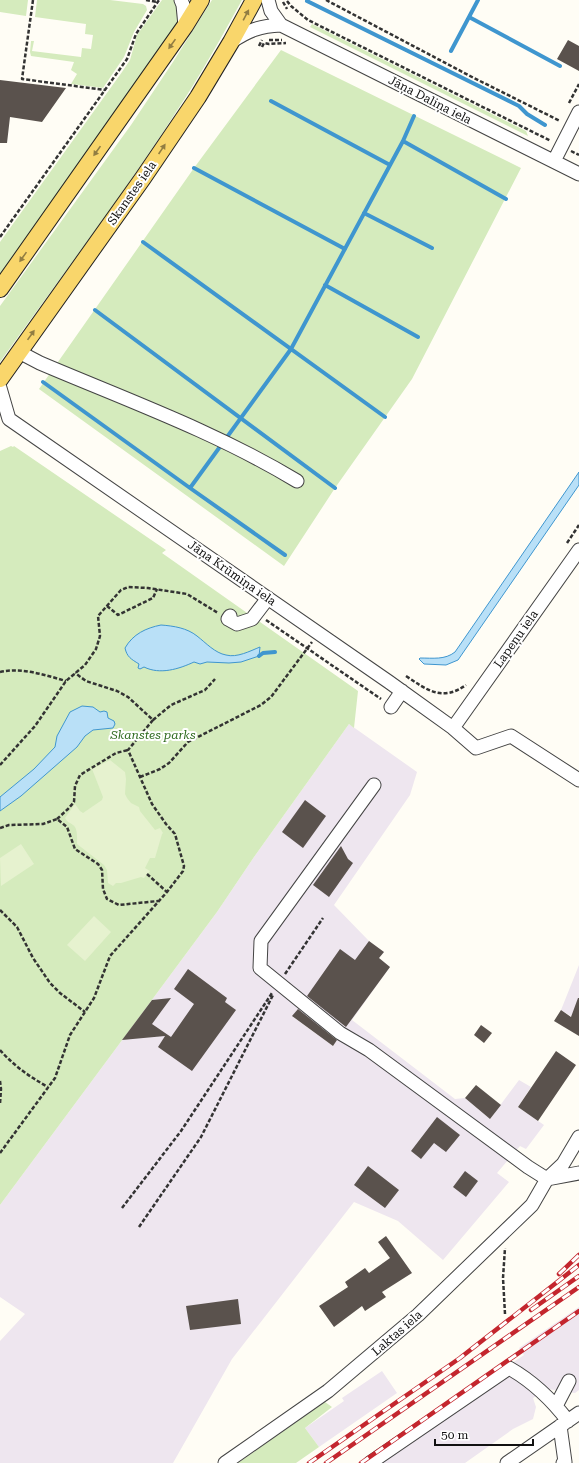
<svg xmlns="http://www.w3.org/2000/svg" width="579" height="1463" viewBox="0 0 579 1463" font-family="'Roboto Serif',serif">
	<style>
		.industrial { fill: #eee6ef; fill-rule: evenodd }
		.green { fill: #d5ebbd }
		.pitch { fill: #e6f2cf }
		.water { fill: #b9e0f7; stroke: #3f96cf }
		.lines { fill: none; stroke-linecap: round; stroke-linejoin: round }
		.stream { stroke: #3f96cf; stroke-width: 4 }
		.building { fill: #5a524d }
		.minor-casing { stroke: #444; stroke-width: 15 }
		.major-casing { stroke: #222; stroke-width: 18 }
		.path { stroke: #333; stroke-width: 2.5; stroke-dasharray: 4 2; stroke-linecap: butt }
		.minor { stroke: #fff; stroke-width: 13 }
		.major { stroke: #f9d66b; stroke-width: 16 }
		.rail-casing { stroke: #c4262e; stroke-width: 4.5 }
		.rail { stroke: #fff; stroke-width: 3; stroke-dasharray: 9; stroke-linecap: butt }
		.oneway { fill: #917d42 }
		.labels { text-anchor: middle; stroke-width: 4; stroke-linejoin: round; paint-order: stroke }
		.street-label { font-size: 12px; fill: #111; stroke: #fff }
		.park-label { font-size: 12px; font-style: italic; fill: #2f6b1f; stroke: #fff }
	</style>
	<rect width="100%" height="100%" fill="#fffdf5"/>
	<path class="industrial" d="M349,724L417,772L410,795L334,905L369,941L384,952L379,958L390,967L352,1020L455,1099L465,1098L490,1119L519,1080L531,1087L518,1107L544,1125L526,1149L520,1146L497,1173L509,1182L443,1260L398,1221L354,1202L232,1359L173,1463H0V1341L25,1314L0,1297V1205L217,912L254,857ZM297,1010L337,1039L333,1046L293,1017Z
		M579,965V1021L561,1010Z
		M579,1307V1390L575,1393L548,1389L533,1398L536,1407L533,1419L513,1429L465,1463H365L524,1355L519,1348Z
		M382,1371L397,1393L319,1447L305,1428L344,1401L342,1398Z"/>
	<path class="green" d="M0,0H28L26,16L0,12Z
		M37,0H110L143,4L146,6L147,10L134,32L124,57L103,88L71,84L77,74L71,70L74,62L31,56L30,52L31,41H34L32,51L81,57L82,48L91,49L93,35L85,34L86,24L35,17Z
		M162,0H176L179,17L177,23L136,85L0,278V242L122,72L130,60L137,35Z
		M212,0H242C221,38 200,76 176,112C121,198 59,279 0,362V306L131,125L173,62Z
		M312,24L526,131L528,136L310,27Z
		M281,50L521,168L412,379L335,488L284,566L39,389L194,168Z
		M11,446L13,447L14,446L166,550L162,553L358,691L354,728L349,724L254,857L217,912L0,1205V451Z
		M325,1402L332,1407L305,1428L319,1447L296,1463H238Z"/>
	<path class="pitch" d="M110,760L125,772L126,779L125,794L127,798L131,803L139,807L140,811L155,830L160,828L163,833L162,834L155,858H150L145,868L150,871L144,878L141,877L121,883H116L113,886L108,883L107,870L104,865L77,844C77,839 78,828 73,825C69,822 68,823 65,818L75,804L80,811L83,813L102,800L103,797L92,769Z
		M21,844L34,864L1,886L0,858Z
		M94,916L111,932L85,961L67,945Z"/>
	<path class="water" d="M579,472V485L458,660L446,665L424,664L419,659L420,658C433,658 445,660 455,652Z
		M161,625C174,626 187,628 197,636C206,643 215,653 226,655C237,658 250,651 260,647L259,656L241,662L229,663L207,662L200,664L194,662C179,669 160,675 144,667L140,669L138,668L139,664C131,659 127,657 125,648C133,634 146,628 161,625Z
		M82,706L93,707L100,712L104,711L107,712L108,718L114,721L115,724L113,728L93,730L85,736L77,747L21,796L0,811V797L34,769L55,747L57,736L70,712Z"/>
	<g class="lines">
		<path class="stream" d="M307,1L519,106L527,114L545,125
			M469,17L560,66
			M451,51L478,0
			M271,101L390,165
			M403,141L506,199
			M194,168L345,249
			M364,213L432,248
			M143,242L385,417
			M325,285L418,337
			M95,310L335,488
			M43,382L190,488L285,555
			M190,488L291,349L403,141L414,116
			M259,656L263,653L275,652"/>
	</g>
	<path class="building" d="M568,40L579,46V71L557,59Z
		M0,80L66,88L42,122L10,117L7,143H0Z
		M305,800L326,816L303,848L282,832Z
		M341,846L348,859L353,863L329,897L313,885Z
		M369,941L384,952L379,958L390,967L346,1027L307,996L340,949L355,960Z
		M188,969L227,998L225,1002L236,1010L192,1071L158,1047L165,1036L122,1040L152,1000L171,998L152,1024L171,1037L194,1004L174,989Z
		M578,998H579V1036L554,1021L561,1010L571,1017Z
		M298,1009L337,1040L333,1046L292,1016Z
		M481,1025L492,1033L484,1043L474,1035Z
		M556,1051L576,1065L538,1121L518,1107Z
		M476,1085L501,1105L490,1119L465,1098Z
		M437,1117L460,1135L446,1152L434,1143L421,1159L411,1151Z
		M368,1166L399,1190L385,1208L354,1185Z
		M465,1171L478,1181L466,1197L453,1187Z
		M386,1236L412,1273L382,1292L386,1297L365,1311L362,1306L334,1327L319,1306L348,1287L345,1282L365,1268L369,1273L390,1258L378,1242Z
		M238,1299L241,1324L190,1330L186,1306Z"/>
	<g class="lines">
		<g class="minor-casing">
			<path id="minor" d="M181,0L183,5L185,26
				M268,0L271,11L281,25L579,174
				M231,42C249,30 260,26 281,25
				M554,161L579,112
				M19,352L40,363C127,400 216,432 297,481
				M0,388L9,419L389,682L453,728L476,748L511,736L579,780
				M230,616L228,619L237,624L252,619L268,598
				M391,707L402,691
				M453,728L579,550
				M374,785L261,941L260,968L340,1033L369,1050L528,1167L547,1179L579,1173
				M556,1406L569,1381
				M560,1426L565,1462L563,1463
				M225,1463L328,1391L418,1315L532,1205L547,1179L563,1164L579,1137
				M370,1463L509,1368C532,1381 552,1400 568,1421
				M507,1463L579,1413"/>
		</g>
		<g class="major-casing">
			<path id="major" d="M0,289L185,26L201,0
				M0,379L143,178L198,97L231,42L254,0"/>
		</g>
		<path class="path" d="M33,0L22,79L105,90
			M146,0L158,2
			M326,0L472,77L560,121
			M287,1L291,6L308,20L551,141
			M283,2L287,9
			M269,40H282
			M259,46L262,40
			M262,47L264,43L269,44L286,43
			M569,103L579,84
			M571,151L579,155
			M0,237L127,59L136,34L159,0
			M567,543L579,525
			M107,606L118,615L153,598L157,589
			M266,620L381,699
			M0,672C21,667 45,675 66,681
			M406,676C427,690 442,702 466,685
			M153,720L171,705L205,690L215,679
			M0,765L35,726L66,681L85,665L96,649L100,636L98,616L121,590L128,587L148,588L187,594L218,613
			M140,777L160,769L169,763L188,742L261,705L271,697L312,642
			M57,819L68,809L74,802L75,786L80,775L116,753L128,750
			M0,828L9,825L43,824L57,819L67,827L75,849L98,864L102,870L103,889L107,899L119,905L158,901
			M147,874L167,892
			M0,910L17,927L33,958L50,983L60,993L85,1012
			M285,974L323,918
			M0,1050C14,1066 30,1077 48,1087
			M0,1081L1,1089L0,1104
			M0,1153L55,1078L70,1035L94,998L110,956L167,892L183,871L184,866L175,834L166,824L152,804L128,750L153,720L128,697L117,691L86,681L75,673
			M122,1208L181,1131L272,993
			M139,1227L201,1137L273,995
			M505,1314L503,1278L505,1248"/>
		<use href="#minor" class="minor"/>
		<use href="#major" class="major"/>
		<g class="rail-casing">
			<path id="rail" d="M559,1274L579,1255
				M531,1310L579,1276
				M309,1463L460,1358L579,1265
				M326,1463L579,1287
				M361,1463L579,1311"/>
		</g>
		<use href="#rail" class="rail"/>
	</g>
	<defs><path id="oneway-solid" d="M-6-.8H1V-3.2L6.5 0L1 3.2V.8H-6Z"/></defs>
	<g class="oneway">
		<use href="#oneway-solid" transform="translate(246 15) rotate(-62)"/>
		<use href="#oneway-solid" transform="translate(172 44) rotate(125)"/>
		<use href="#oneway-solid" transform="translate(162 149) rotate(-56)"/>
		<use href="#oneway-solid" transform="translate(97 151) rotate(125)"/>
		<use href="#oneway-solid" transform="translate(23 257) rotate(125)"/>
		<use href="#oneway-solid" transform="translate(31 335) rotate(-55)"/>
	</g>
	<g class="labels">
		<g class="street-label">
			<text transform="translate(430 100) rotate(27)" y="4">Jāņa Daliņa iela</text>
			<text transform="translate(132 193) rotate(-55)" y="4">Skanstes iela</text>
			<text transform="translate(232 573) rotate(35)" y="4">Jāņa Krūmiņa iela</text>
			<text transform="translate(516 639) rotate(-55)" y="4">Lapeņu iela</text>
			<text transform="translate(397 1333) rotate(-41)" y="4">Laktas iela</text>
		</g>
		<g class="park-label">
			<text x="153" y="739">Skanstes parks</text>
		</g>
	</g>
	<path d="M435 1439v6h98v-6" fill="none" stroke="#111111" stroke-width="2"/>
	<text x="441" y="1439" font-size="12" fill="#111111" stroke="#ffffff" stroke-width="3" paint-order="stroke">50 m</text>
</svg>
